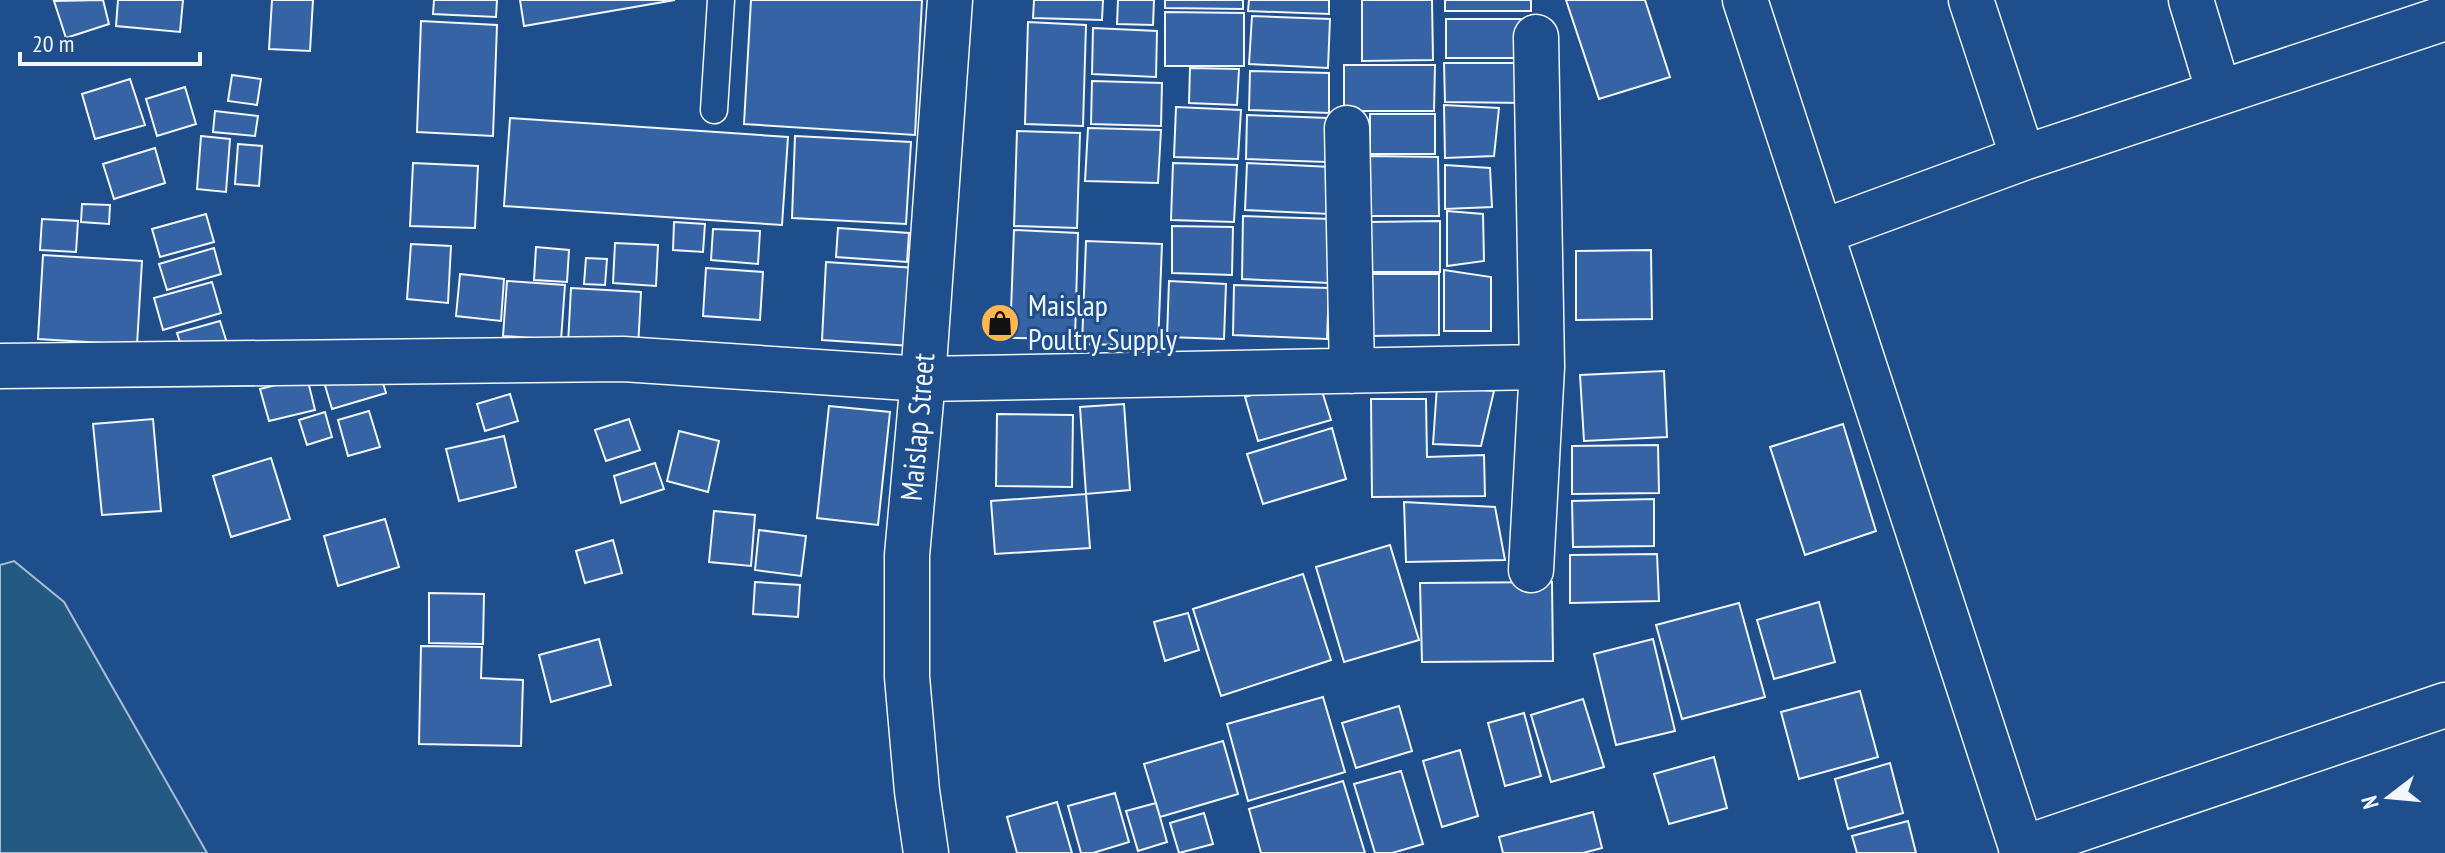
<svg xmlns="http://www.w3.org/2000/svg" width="2445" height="853" viewBox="0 0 2445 853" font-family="'PT Sans Narrow',sans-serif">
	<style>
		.green { fill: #245a82; stroke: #a8bbd7; stroke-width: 2 }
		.building { fill: #3563a3; stroke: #f2f6ff; stroke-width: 2 }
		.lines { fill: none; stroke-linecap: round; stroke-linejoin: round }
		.service-casing { stroke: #f2f6ff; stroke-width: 29 }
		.minor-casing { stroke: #f2f6ff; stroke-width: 47 }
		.secondary-casing { stroke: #f2f6ff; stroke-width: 47 }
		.service { stroke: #1f4e8c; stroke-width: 26 }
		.minor { stroke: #1f4e8c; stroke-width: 44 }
		.secondary { stroke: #1f4e8c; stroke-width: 44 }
		.labels { text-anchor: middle; stroke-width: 6; stroke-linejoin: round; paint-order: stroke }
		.poi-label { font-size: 30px; fill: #f2f6ff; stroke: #1f4e8c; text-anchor: start }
		.street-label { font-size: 30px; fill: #f2f6ff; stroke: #1f4e8c }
	</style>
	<rect width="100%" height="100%" fill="#1f4e8c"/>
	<path class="green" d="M14,561L64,602L207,853H0V565Z"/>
	<path class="building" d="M103,0L109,24L66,38L54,1Z
		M118,0H183L180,32L116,26Z
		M272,0H313L310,51L269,49Z
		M434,0H497L496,17L433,14Z
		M520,0H675L524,26Z
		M751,0H922L915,135L744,124Z
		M1034,0H1103L1102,20L1033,18Z
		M1118,0H1154L1153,25L1117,24Z
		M1165,0H1243V9L1165,8Z
		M1249,0H1329V14L1248,11Z
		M1362,0H1432L1433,60L1362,61Z
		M1445,0H1531V11H1445Z
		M1566,0H1645L1670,77L1599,99Z
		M1165,12L1244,13V66H1165Z
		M1252,16L1330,19L1328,68L1249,64Z
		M1446,19H1535L1536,58H1446Z
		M421,21L497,25L493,136L417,132Z
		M1028,22L1086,25L1083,126L1025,124Z
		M1093,28L1157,31L1156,77L1092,74Z
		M1444,63H1536L1537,103L1445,102Z
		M1344,65H1435L1434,111H1344Z
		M1190,68L1239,69L1237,105L1189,103Z
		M1250,71L1329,73V113L1249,110Z
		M232,75L261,79L257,105L228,101Z
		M130,79L145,125L95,139L82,94Z
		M1092,81L1162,83L1161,126L1091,124Z
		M185,87L196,124L157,136L146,99Z
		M1444,105L1499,108L1494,156L1445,158Z
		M1176,107L1241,110L1238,159L1174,157Z
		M215,111L258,116L255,136L213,132Z
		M1370,114H1435V154H1370Z
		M1247,115L1328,118L1326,162L1246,159Z
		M510,118L788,137L782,225L504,206Z
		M1088,128L1161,130L1158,183L1085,181Z
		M1017,131L1080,133L1077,228L1014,226Z
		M201,136L230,139L226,192L197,189Z
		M795,136L911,142L906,224L792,218Z
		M238,144L262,146L259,186L235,184Z
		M155,148L165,183L114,199L103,164Z
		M1369,156L1438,157L1439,216H1368Z
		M413,163L478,166L475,228L410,226Z
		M1173,163L1237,165L1234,222L1171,220Z
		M1247,163L1331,167L1330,214L1245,210Z
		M1445,165L1490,168L1492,207L1445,209Z
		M82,204L110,205L109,224L81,222Z
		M1447,211L1483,214L1484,261L1447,266Z
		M206,214L214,242L160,257L152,229Z
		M1243,216L1331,219L1329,283L1242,279Z
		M42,219L78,221L76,252L40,250Z
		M1440,221V272H1370L1369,222Z
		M674,222L705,224L703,252L673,250Z
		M1172,226L1233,227L1232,275L1172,273Z
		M838,228L909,233L907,262L836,257Z
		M713,229L760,231L758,264L711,260Z
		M1014,230L1078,233L1075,339L1010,338Z
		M1086,241L1162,244L1158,346L1082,344Z
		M615,243L658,245L656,286L613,283Z
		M411,244L451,246L448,303L407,299Z
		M536,247L569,250L567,282L534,280Z
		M214,248L221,274L167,290L159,264Z
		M1651,250L1652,319L1576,320V251Z
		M43,255L142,261L137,345L38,339Z
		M586,258L607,259L605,285L584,284Z
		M826,262L916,268L911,346L822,340Z
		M706,268L763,272L760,320L703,316Z
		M1444,270L1491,277V331H1444Z
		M460,274L504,279L501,321L456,316Z
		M1368,274H1439V335L1368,336Z
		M507,281L565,285L561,340L503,336Z
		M1169,281L1226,284L1224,339L1167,337Z
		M212,282L221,313L163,330L154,298Z
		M1234,285L1329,288L1327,339L1233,335Z
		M571,288L641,292L638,348L568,344Z
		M220,321L227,343L184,355L177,333Z
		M378,366L386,393L332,409L324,382Z
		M1664,371L1667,437L1584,441L1580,375Z
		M1317,375L1331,420L1258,441L1245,397Z
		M307,377L315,410L269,421L260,389Z
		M1437,386L1494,391L1481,446L1433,444Z
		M510,394L518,421L485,431L477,404Z
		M1371,399H1426L1427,457L1484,455L1485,496L1372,497Z
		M1124,404L1130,490L1086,494L1080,407Z
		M829,406L890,412L878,525L817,518Z
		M369,411L380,447L348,456L338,420Z
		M325,412L332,437L307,445L299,420Z
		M997,414L1073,415L1072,487L996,486Z
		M153,419L161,511L102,515L93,424Z
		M629,419L640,450L606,461L595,430Z
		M1843,424L1876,531L1805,555L1770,447Z
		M1332,428L1346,479L1263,504L1247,454Z
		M679,431L719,441L708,492L667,481Z
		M504,436L516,487L459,501L446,449Z
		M1658,445L1659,493L1572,494V446Z
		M271,458L290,519L231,537L213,476Z
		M655,463L664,489L621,503L614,476Z
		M1086,494L1090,548L995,554L991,501Z
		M1654,499V546L1573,547L1572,501Z
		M1404,502L1495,507L1505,560L1406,562Z
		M714,511L755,515L751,566L709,562Z
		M385,519L399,567L338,586L324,536Z
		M759,530L806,536L801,576L755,570Z
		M613,540L622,573L585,583L576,551Z
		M1390,545L1419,640L1344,662L1316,567Z
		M1657,554L1659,601L1570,603V555Z
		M1303,574L1331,660L1221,696L1193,609Z
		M755,582L800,585L798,617L753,614Z
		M1552,582L1553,661L1422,662L1420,583Z
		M429,593L484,594L483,644L429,643Z
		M1819,602L1835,662L1774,679L1757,620Z
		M1739,603L1765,697L1682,719L1656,625Z
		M1188,613L1199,650L1165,661L1154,622Z
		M599,639L611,685L551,702L539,655Z
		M1653,639L1675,731L1616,745L1594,654Z
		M421,646L482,647L481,678L523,680L521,746L419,744Z
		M1860,691L1878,757L1799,779L1781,712Z
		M1323,697L1345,772L1248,801L1227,724Z
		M1583,699L1604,767L1551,782L1531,715Z
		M1399,706L1412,751L1356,768L1342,723Z
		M1524,713L1541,776L1505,786L1488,723Z
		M1223,741L1238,794L1160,817L1144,764Z
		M1460,750L1478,816L1442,827L1423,761Z
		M1714,757L1727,808L1669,824L1654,774Z
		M1890,763L1903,813L1848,829L1835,779Z
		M1401,771L1423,844L1392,853H1375L1354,784Z
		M1343,781L1365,853H1261L1249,809Z
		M1115,793L1129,842L1093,853H1081L1068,806Z
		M1057,802L1072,853H1017L1007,817Z
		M1156,803L1167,842L1138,851L1126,811Z
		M1593,812L1602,848L1583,853H1503L1499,837Z
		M1204,813L1213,844L1179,853L1170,823Z
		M1908,821L1916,853H1857L1852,836Z"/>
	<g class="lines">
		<g class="service-casing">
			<path id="service" d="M714,110L721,0"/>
		</g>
		<g class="minor-casing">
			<path id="minor" d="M1745,0L2023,853
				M1971,0L2023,158
				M2191,0L2219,93
				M1347,128L1352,371
				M1822,232L2023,158L2445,18
				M0,366L623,359L923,379L1542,367
				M1531,570L1542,367L1536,37
				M2021,849L2445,705"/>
		</g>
		<g class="secondary-casing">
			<path id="secondary" d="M926,853L917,791L907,677V555L923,379L950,0"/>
		</g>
		<use href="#service" class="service"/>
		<use href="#minor" class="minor"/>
		<use href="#secondary" class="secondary"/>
	</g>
	<defs>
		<g id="shop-disc" transform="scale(2)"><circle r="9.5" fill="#ffb74d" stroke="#1f4e8c"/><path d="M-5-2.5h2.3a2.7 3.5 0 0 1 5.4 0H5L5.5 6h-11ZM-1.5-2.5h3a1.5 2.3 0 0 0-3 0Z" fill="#111"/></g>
	</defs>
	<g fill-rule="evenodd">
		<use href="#shop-disc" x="1000" y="323"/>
	</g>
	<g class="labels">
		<g class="poi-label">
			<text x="1028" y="316">Maislap<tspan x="1028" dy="34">Poultry Supply</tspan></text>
		</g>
		<g class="street-label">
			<text transform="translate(918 427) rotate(-85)" y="10">Maislap Street</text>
		</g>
	</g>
	<g transform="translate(2389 797) rotate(254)" stroke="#1f4e8c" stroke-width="6" paint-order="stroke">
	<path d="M0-6L14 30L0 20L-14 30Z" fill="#f2f6ff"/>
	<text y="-12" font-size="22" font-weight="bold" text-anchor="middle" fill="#f2f6ff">N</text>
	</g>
	<path d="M20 52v12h180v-12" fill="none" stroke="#f2f6ff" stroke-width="4"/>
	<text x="32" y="52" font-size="24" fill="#f2f6ff" stroke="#1f4e8c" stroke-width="6" paint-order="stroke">20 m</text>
</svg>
